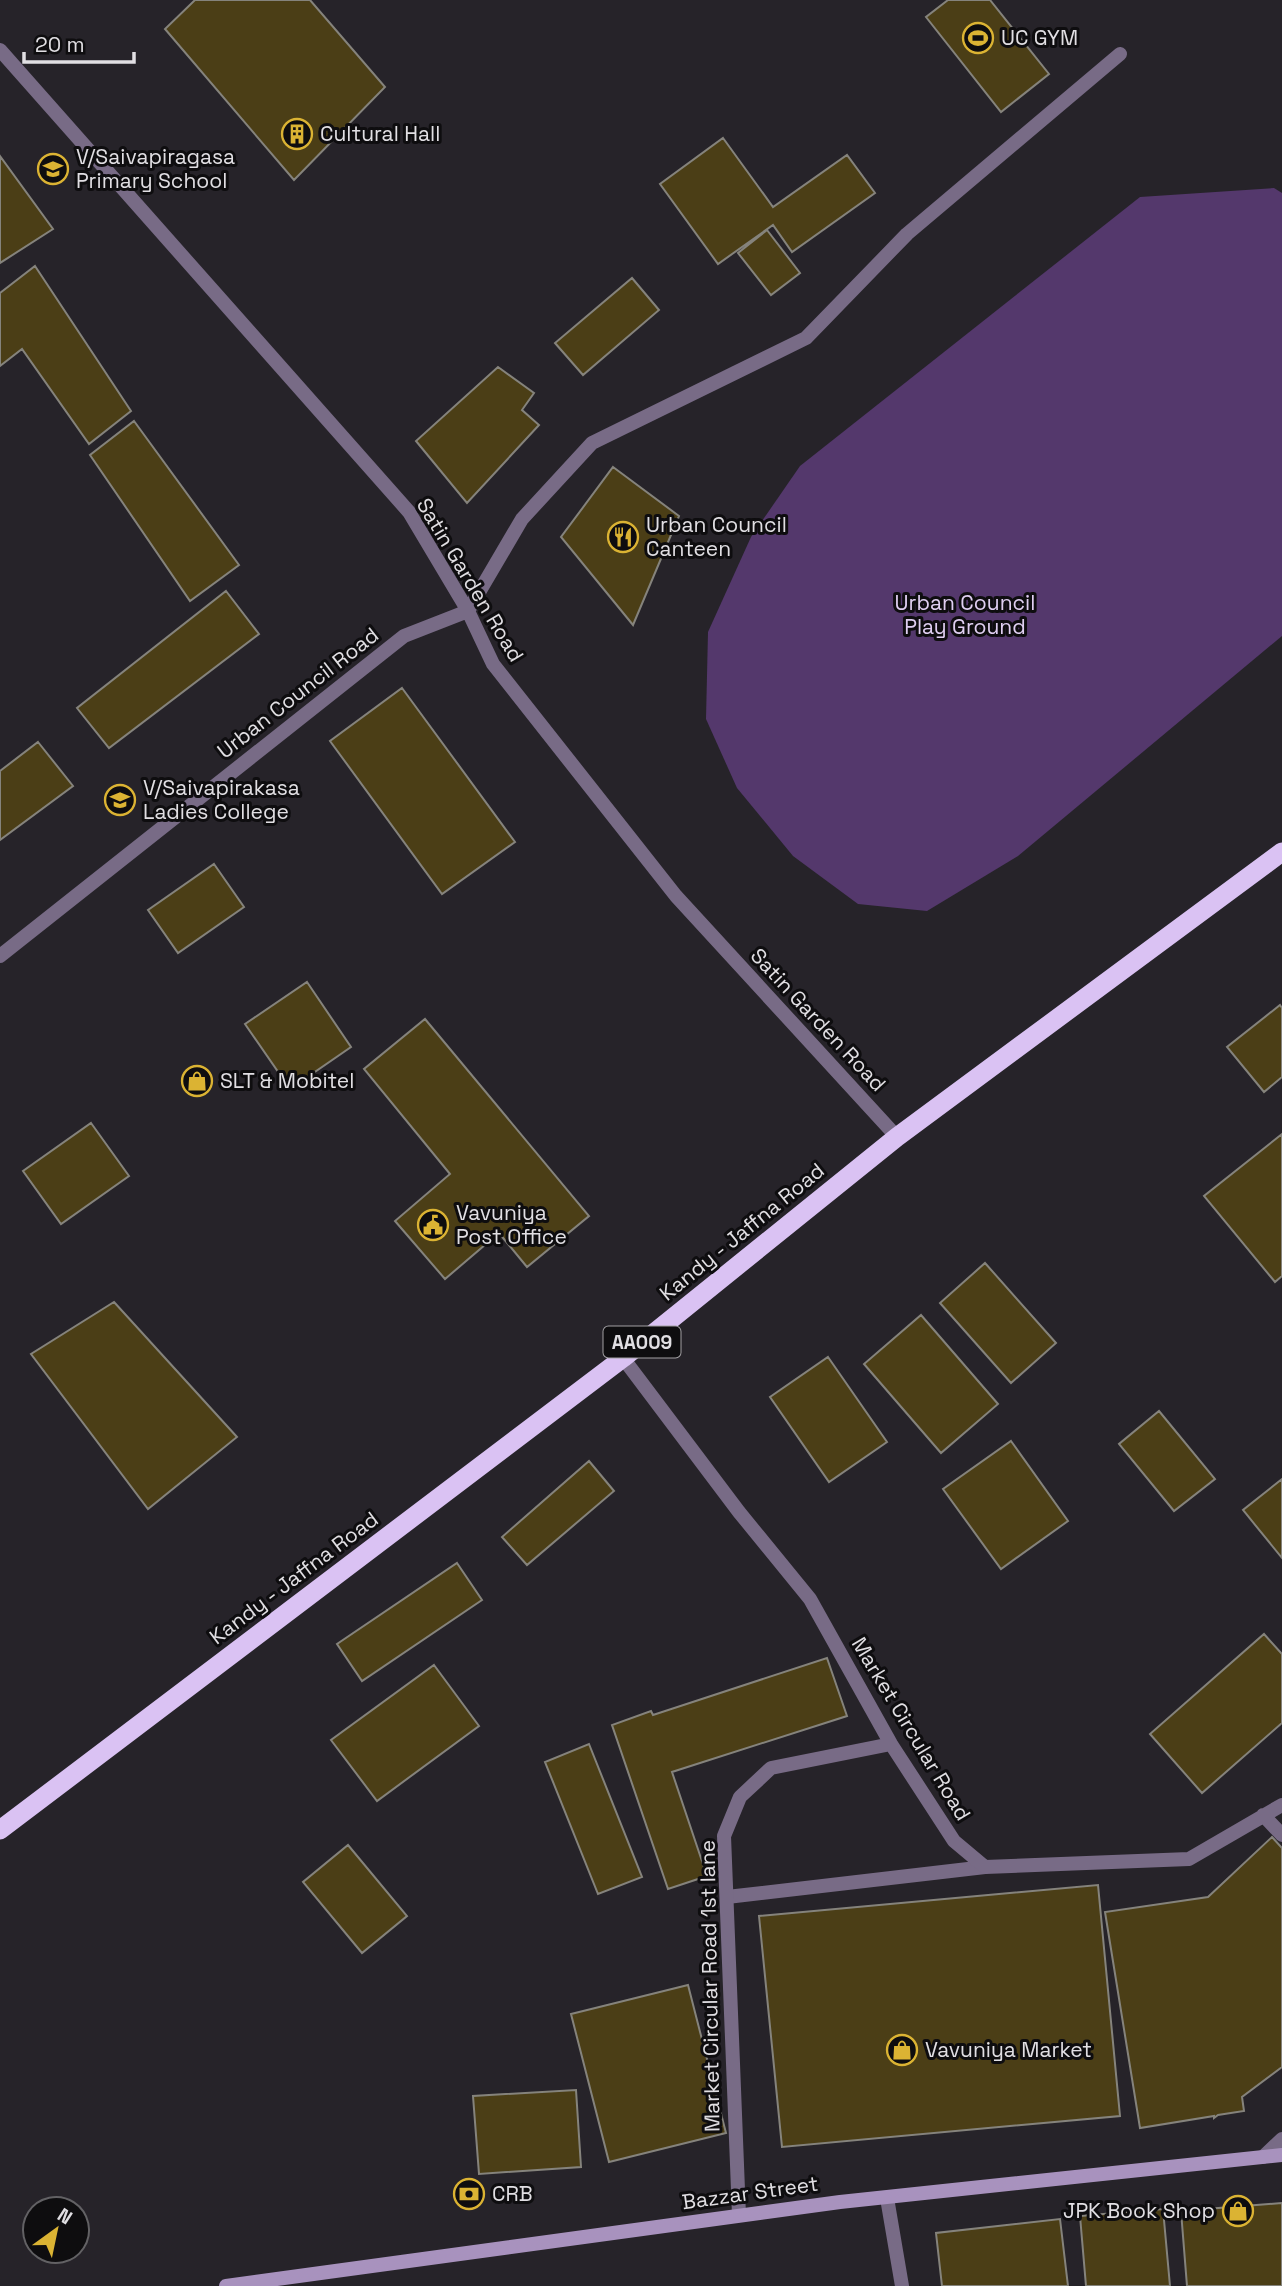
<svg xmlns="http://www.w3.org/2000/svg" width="1282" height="2286" viewBox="0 0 1282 2286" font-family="'Space Grotesk',sans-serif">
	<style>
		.green { fill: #54386c }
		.building { fill: #4b3e16; stroke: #85837c; stroke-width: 2 }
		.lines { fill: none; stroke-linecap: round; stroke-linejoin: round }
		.service { stroke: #786b86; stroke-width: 14 }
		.minor { stroke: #786b86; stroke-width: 14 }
		.secondary { stroke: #a892be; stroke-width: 14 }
		.trunk { stroke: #dac2f3; stroke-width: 19 }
		.labels { text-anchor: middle; stroke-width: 6; stroke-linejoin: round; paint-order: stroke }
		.shield { fill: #0e0d0f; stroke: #a2a0a3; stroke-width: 2 }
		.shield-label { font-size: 19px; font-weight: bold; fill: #e1dfe3 }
		.poi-label { font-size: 21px; fill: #e1dfe3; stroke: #0e0d0f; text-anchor: start }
		.street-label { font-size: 21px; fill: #e1dfe3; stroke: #0e0d0f }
		.park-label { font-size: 21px; fill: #e0cff2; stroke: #0e0d0f }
	</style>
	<rect width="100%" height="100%" fill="#262329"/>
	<path class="green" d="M1274,188L1282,193V636L1018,856L927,911L858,904L793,856L737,788L706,719L708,632L751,537L800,466L1140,197Z"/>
	<path class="building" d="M195,0H310L385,87L294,180L165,29Z
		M948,0H990L1049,74L1001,112L926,17Z
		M723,138L773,207L847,155L875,193L792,252L773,225L718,264L660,184Z
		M0,156L53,229L0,263Z
		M767,230L800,273L771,295L738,253Z
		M35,266L131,411L89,444L22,349L0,366V293Z
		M632,278L659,310L583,375L555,343Z
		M498,367L534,393L522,410L539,425L467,503L416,441Z
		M134,421L239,565L190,601L90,455Z
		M613,467L679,516L633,625L561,537Z
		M226,591L259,634L109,748L77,708Z
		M402,688L515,842L442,894L330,741Z
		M38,742L73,786L0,840V771Z
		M214,864L244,907L178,953L148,910Z
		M307,982L351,1047L290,1089L245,1024Z
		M1280,1005L1282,1008V1077L1264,1092L1227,1047Z
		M425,1019L589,1216L527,1267L499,1233L445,1279L395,1221L450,1174L364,1069Z
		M91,1123L129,1176L61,1224L23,1171Z
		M1282,1134V1276L1275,1282L1204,1196Z
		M985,1263L1056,1343L1011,1383L940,1303Z
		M114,1302L237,1437L148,1509L31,1354Z
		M921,1315L998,1404L941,1453L864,1364Z
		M828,1357L887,1442L829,1482L770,1397Z
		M1159,1411L1215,1479L1174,1511L1119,1444Z
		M1011,1441L1068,1521L1001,1569L943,1489Z
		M589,1461L614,1491L527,1565L502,1537Z
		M1282,1479V1558L1243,1510Z
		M457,1563L482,1600L362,1681L337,1644Z
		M1264,1634L1282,1654V1723L1202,1793L1150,1734Z
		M827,1658L847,1716L672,1772L707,1876L668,1889L612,1725L651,1711L653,1715Z
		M434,1665L479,1726L377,1801L331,1740Z
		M589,1744L642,1877L598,1894L545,1762Z
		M1272,1837L1282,1848V2067L1242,2097L1244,2111L1218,2115L1214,2118V2116L1140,2128L1105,1912L1208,1897Z
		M348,1845L407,1916L362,1953L303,1882Z
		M1098,1885L1120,2116L782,2147L759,1916Z
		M688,1985L726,2133L609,2162L571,2014Z
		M576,2090L581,2167L479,2174L473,2096Z
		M1282,2203V2286H1187L1181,2211Z
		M1163,2209L1170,2286H1086L1080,2216Z
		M1060,2219L1068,2286H942L936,2233Z"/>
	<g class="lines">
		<path class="service" d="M727,1897L985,1867"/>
		<path class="minor" d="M0,50L409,512L468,611L493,664L676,896L897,1137
			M0,956L404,636L468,611L522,519L592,443L806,338L907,234L1120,54
			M623,1358L739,1512L810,1599L891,1744L954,1841L985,1867L1189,1859L1282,1805
			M1263,1815L1282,1835
			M1263,2157L1282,2139
			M887,2198L902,2286
			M739,2215L724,1836L740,1797L771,1768L891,1744"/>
		<path class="secondary" d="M226,2286L840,2202L1282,2155"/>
		<path class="trunk" d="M0,1830L623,1358L897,1137L1282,852"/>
	</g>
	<defs>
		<g id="stadium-ring" transform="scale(1.575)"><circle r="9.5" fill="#0e0d0f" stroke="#dbb333" stroke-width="1.5"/><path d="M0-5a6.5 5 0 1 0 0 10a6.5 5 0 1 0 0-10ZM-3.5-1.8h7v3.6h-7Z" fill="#dbb333"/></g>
		<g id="building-ring" transform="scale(1.575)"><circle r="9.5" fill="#0e0d0f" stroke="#dbb333" stroke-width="1.5"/><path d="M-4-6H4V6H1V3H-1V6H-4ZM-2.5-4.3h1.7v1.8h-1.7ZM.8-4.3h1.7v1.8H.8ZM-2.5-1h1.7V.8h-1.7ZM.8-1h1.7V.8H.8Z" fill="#dbb333"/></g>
		<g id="school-ring" transform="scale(1.575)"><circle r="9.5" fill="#0e0d0f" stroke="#dbb333" stroke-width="1.5"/><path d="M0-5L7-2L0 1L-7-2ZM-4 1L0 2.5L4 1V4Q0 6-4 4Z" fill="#dbb333"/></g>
		<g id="restaurant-ring" transform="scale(1.575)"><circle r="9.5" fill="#0e0d0f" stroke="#dbb333" stroke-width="1.5"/><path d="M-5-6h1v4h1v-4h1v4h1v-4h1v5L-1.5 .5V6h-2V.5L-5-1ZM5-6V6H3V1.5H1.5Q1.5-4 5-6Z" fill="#dbb333"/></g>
		<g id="shop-ring" transform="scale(1.575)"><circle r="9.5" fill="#0e0d0f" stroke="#dbb333" stroke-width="1.5"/><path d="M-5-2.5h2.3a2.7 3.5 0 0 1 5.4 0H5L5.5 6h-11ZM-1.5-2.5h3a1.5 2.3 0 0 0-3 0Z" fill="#dbb333"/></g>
		<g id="civic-ring" transform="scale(1.575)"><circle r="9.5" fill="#0e0d0f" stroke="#dbb333" stroke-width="1.5"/><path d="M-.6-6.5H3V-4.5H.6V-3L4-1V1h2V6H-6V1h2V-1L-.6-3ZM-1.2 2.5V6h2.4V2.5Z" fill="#dbb333"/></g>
		<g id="bank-ring" transform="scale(1.575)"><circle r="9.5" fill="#0e0d0f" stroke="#dbb333" stroke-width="1.5"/><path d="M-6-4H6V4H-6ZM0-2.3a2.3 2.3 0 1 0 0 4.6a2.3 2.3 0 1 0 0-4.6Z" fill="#dbb333"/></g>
	</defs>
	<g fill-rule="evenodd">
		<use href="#stadium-ring" x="978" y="38"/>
		<use href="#building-ring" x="297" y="134"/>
		<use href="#school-ring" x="53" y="169"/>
		<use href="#restaurant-ring" x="623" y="537"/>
		<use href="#school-ring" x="120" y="800"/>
		<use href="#shop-ring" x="197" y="1081"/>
		<use href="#civic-ring" x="433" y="1225"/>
		<use href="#shop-ring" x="902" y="2050"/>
		<use href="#bank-ring" x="469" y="2194"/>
		<use href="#shop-ring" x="1238" y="2211"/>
	</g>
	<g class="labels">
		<rect class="shield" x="603.5" y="1326.5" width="77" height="31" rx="5"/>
		<g class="shield-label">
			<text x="642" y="1349">AA009</text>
		</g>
		<g class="poi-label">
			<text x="1001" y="45">UC GYM</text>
			<text x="320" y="141">Cultural Hall</text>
			<text x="76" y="164">V/Saivapiragasa<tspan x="76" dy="24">Primary School</tspan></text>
			<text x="646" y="532">Urban Council<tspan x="646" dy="24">Canteen</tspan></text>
			<text x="143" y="795">V/Saivapirakasa<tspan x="143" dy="24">Ladies College</tspan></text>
			<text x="220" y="1088">SLT &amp; Mobitel</text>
			<text x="456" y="1220">Vavuniya<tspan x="456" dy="24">Post Office</tspan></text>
			<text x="925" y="2057">Vavuniya Market</text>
			<text x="492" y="2201">CRB</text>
			<text x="1215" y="2218" text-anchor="end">JPK Book Shop</text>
		</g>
		<g class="street-label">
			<text transform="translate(470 580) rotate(59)" y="7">Satin Garden Road</text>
			<text transform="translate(298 693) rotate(-38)" y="7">Urban Council Road</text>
			<text transform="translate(818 1020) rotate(47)" y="7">Satin Garden Road</text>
			<text transform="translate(742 1232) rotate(-39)" y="7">Kandy - Jaffna Road</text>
			<text transform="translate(294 1578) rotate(-37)" y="7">Kandy - Jaffna Road</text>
			<text transform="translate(911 1729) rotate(59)" y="7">Market Circular Road</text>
			<text transform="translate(710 1986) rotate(-91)" y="7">Market Circular Road 1st lane</text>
			<text transform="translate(750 2193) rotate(-8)" y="7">Bazzar Street</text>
		</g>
		<g class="park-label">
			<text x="965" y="610">Urban Council<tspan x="965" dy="24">Play Ground</tspan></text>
		</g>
	</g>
	<g transform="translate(56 2230) rotate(33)"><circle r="33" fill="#0e0d0f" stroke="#626164" stroke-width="2"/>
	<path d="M0-5L12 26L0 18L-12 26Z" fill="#dbb333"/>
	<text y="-10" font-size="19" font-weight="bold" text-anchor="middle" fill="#e1dfe3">N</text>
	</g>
	<path d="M24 52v10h110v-10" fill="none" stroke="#e1dfe3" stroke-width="3.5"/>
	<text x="35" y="52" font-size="21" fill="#e1dfe3" stroke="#0e0d0f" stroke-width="5" paint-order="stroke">20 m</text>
</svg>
